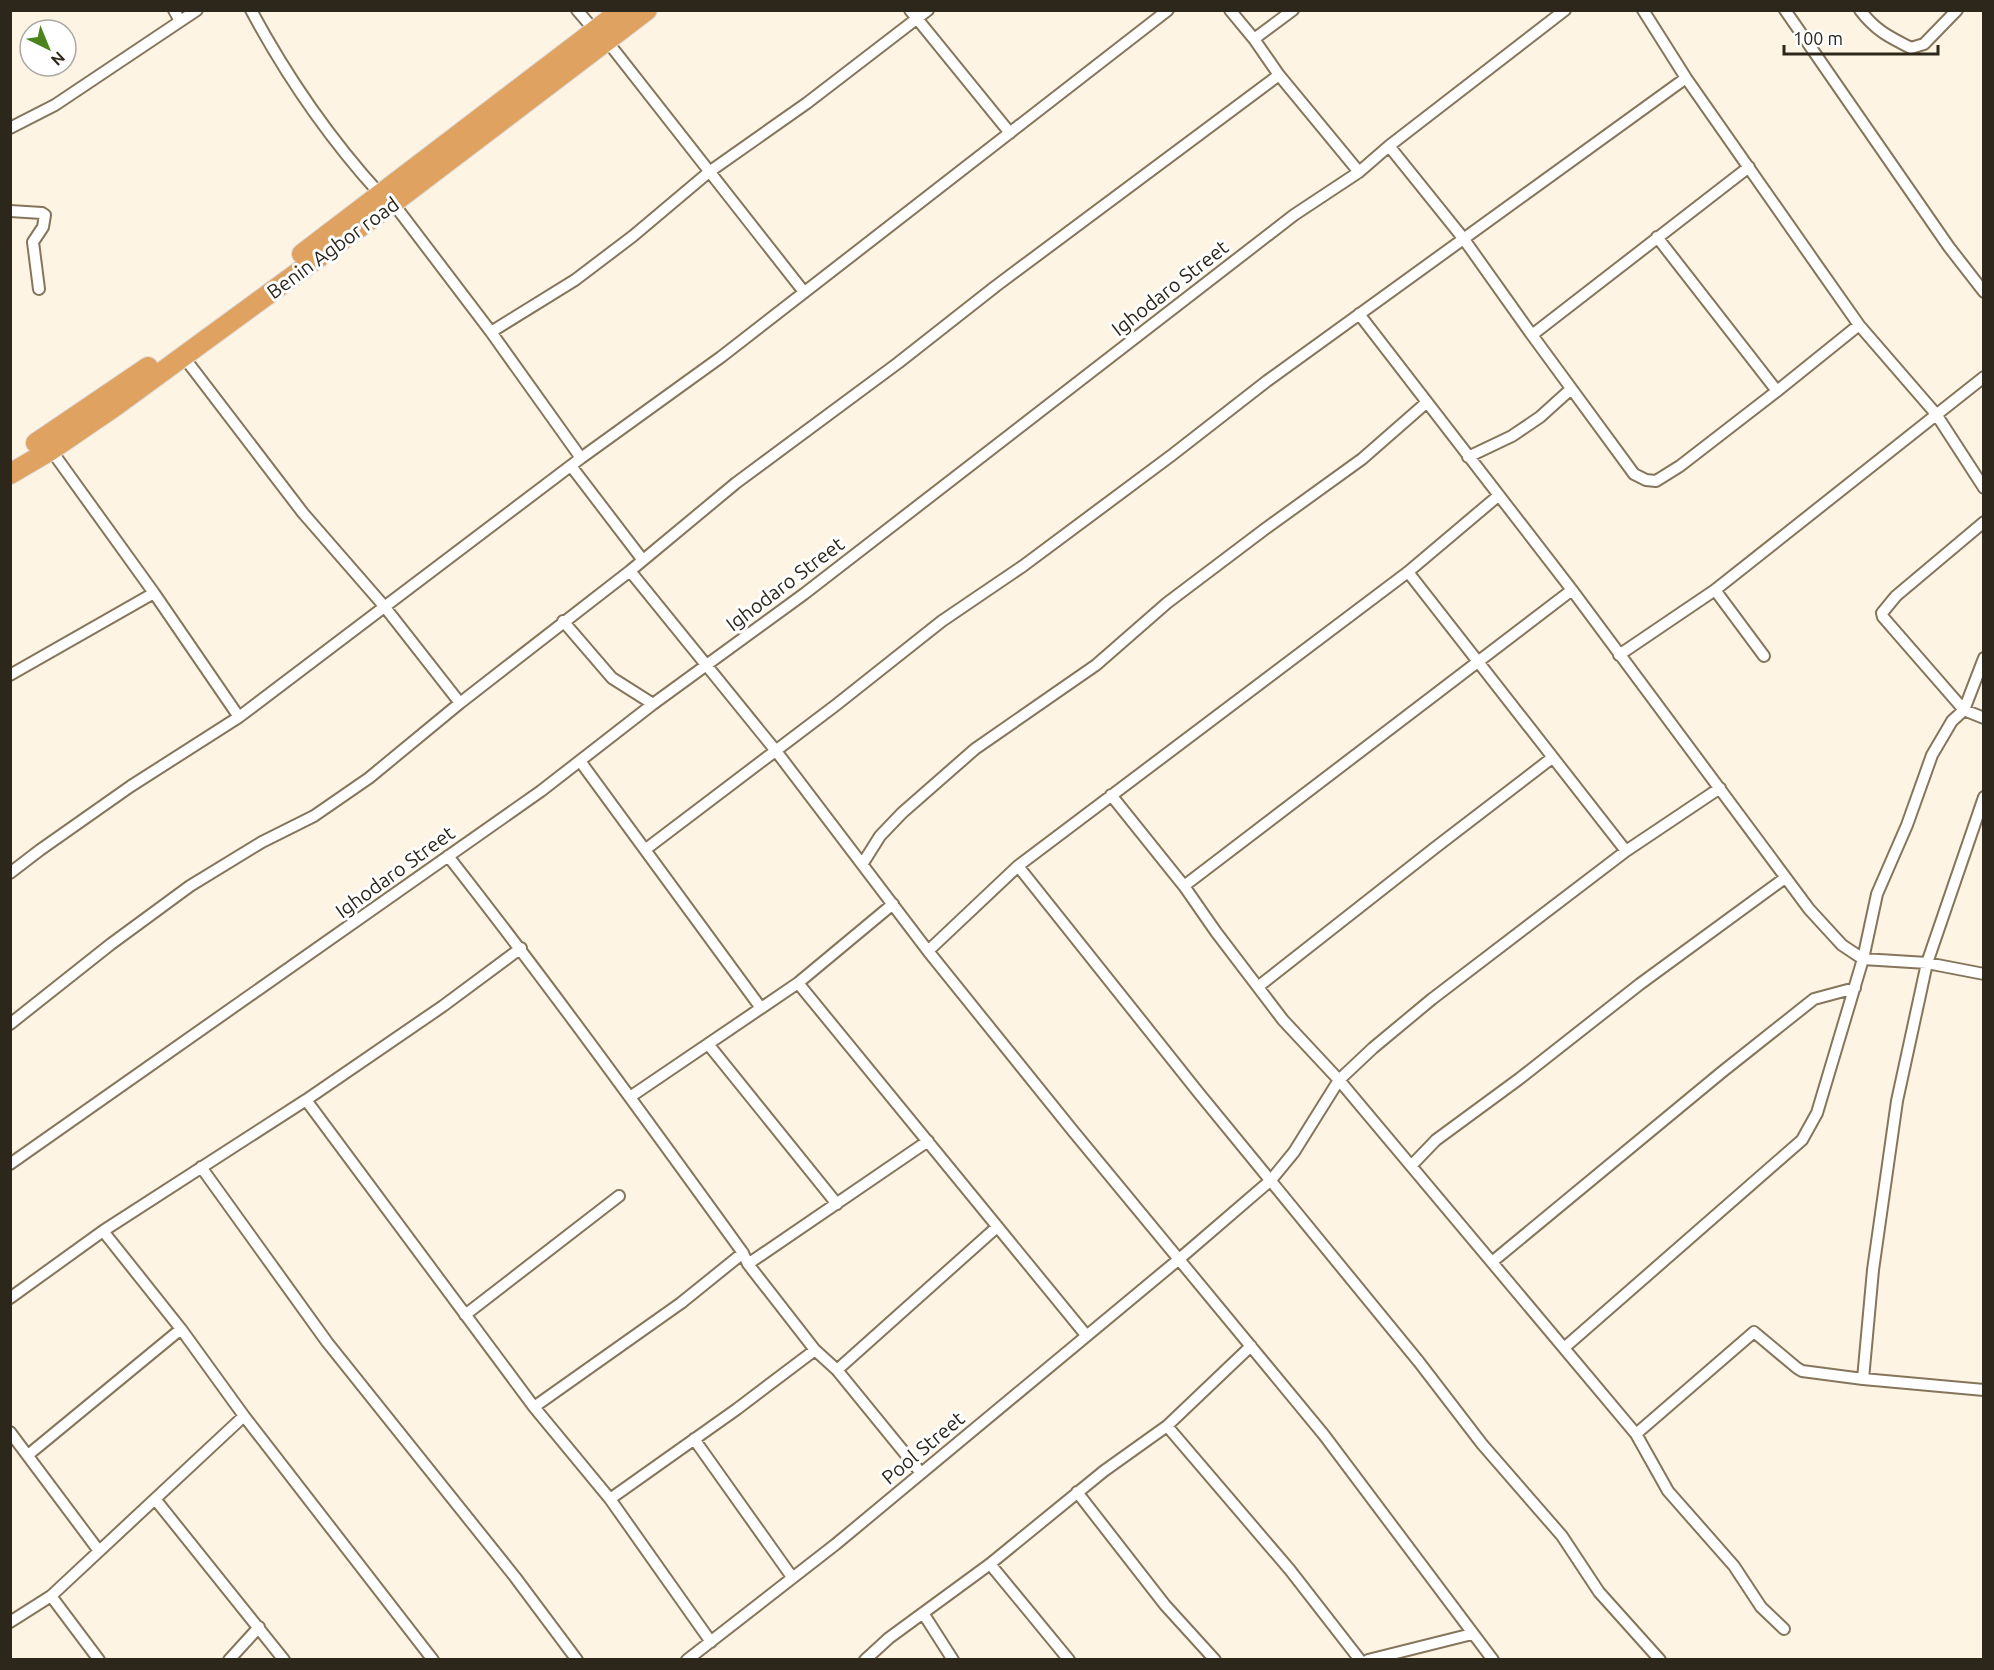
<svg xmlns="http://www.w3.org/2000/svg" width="1994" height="1670" viewBox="0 0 1994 1670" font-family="Ubuntu,sans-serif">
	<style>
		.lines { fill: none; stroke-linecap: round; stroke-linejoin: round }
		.street-casing { stroke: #85755b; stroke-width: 14 }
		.highway-casing { stroke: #dddcdb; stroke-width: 22 }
		.street { stroke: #fff; stroke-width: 10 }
		.highway { stroke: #e0a260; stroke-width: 20 }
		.labels { text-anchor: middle; stroke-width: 6; stroke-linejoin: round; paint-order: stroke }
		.street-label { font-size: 20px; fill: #2c261b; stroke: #fff }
	</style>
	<rect width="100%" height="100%" fill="#fef4e3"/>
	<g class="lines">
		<g class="street-casing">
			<path id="street" d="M174,10L180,21
				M251,10C287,77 329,138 380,194
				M577,10L595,31
				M910,10L1010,133
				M1230,10L1254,39L1279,75L1359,172
				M1643,10L1686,78L1814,261L1859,325L1936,414L1984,488
				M1785,10L1949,247L1984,292
				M1860,10C1875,30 1889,37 1911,48L1924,44L1957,10
				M1254,39L1293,10
				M607,41L804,292
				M10,128L55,105L197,10
				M1389,146L1463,238L1532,335L1634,474L1646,480L1656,481L1680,466L1777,391L1657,237
				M393,203L491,332L581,458
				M10,211L42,213L45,215L43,227L33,242L39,289
				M1359,314L1572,590L1809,909L1842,945L1863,959L1927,963L1984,974
				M491,332L575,280L633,236L709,172L807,103L928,10
				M1532,335L1749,167
				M183,356L303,513L384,606L460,703
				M1777,391L1859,325
				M51,450L154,593L239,717
				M1468,457L1512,436L1540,417L1571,389
				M571,466L642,559
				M1984,522L1896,596L1882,613L1883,617L1964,710L1984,718
				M630,571L776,751L928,951L1073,1131L1324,1435L1493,1660
				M1408,572L1626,851
				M1715,590L1764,656
				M563,621L612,678L653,704
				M1619,655L1715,590L1984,377
				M10,675L154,593
				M580,761L761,1008
				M1111,795L1184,886L1216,932L1283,1020L1339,1080L1636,1434L1668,1491L1734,1566L1761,1607L1784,1629
				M646,849L836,705L942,621L1023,566L1172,455L1267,381L1686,78
				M448,856C550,986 646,1119 743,1253L748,1264L815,1350L837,1370L921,1473
				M863,863L880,836L902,813L975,749L1096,665L1167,603L1265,529L1362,459L1426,403
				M1018,866L1198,1092L1419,1362L1482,1444L1562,1536L1599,1592L1660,1660
				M10,873L40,850L131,786L239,717L581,458L721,357L1168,10
				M1184,886L1572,590
				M928,951L1018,866L1408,572L1498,496
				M798,983L1086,1335
				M1259,986L1436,847L1552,758
				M10,1024L111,944L190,886L262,842L314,816L369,778L460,703L630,571L736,483L898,363L996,286L1279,75
				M708,1044L837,1204
				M630,1097L798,983L893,904
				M306,1100L534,1407L610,1499L711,1642
				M10,1164L541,791L653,704L804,594L1294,215L1359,172L1389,146L1565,10
				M1411,1166L1436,1140L1519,1079L1640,984L1785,878
				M201,1167L327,1342L515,1577L577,1660
				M103,1231L181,1329L244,1416L433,1660
				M1492,1262L1722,1072L1814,999L1855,988
				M748,1264L928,1141
				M10,1298L103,1231L306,1100L443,1006L521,948
				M465,1315L619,1196
				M1564,1348L1802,1140L1817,1113L1863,959L1877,894L1907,825L1932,755L1952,721L1964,710L1984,658
				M837,1370L997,1227
				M1863,1379L1873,1270L1897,1101L1927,963L1984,797
				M534,1407L681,1303L743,1253
				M1167,1426L1290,1570L1360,1660
				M10,1432L99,1551
				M1636,1434L1754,1332L1797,1368L1802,1371L1863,1379L1984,1390
				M694,1439L792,1577
				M28,1455L181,1329
				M1077,1492L1165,1605L1215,1660
				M155,1499L284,1660
				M610,1499L737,1409L815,1350
				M990,1564L1069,1660
				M51,1596L99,1660
				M923,1613L953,1660
				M10,1622L51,1596L244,1416
				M229,1660L259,1627
				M687,1660L836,1544L1178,1260L1271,1180L1294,1152L1339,1080L1373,1048L1432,999L1626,851L1720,788
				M865,1660L889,1638L990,1564L1104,1471L1167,1426L1251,1346
				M1368,1660L1472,1634"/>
		</g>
		<g class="highway-casing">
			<path id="highway" d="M302,254L622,10
				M36,443L148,367
				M10,474L51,450L114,407L393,203L647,10"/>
		</g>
		<use href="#street" class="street"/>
		<use href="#highway" class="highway"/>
	</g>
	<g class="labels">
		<g class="street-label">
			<text transform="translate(333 248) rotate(-36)" y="7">Benin Agbor road</text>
			<text transform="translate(1170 288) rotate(-38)" y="7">Ighodaro Street</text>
			<text transform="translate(785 584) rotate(-37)" y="7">Ighodaro Street</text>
			<text transform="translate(395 872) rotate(-36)" y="7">Ighodaro Street</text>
			<text transform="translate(923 1448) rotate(-40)" y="7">Pool Street</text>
		</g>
	</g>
	<rect width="1994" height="1670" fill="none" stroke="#2c261b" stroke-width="24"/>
	<g transform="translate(48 48) rotate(137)"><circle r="28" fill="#ffffff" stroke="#aba8a4" stroke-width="1.5"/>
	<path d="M0-4.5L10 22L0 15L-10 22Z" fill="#4b831d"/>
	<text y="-9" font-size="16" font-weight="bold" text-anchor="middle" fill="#2c261b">N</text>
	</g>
	<path d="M1784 45v9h154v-9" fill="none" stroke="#2c261b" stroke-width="3"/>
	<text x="1793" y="45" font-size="18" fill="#2c261b" stroke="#ffffff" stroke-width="4.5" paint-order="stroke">100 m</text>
</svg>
